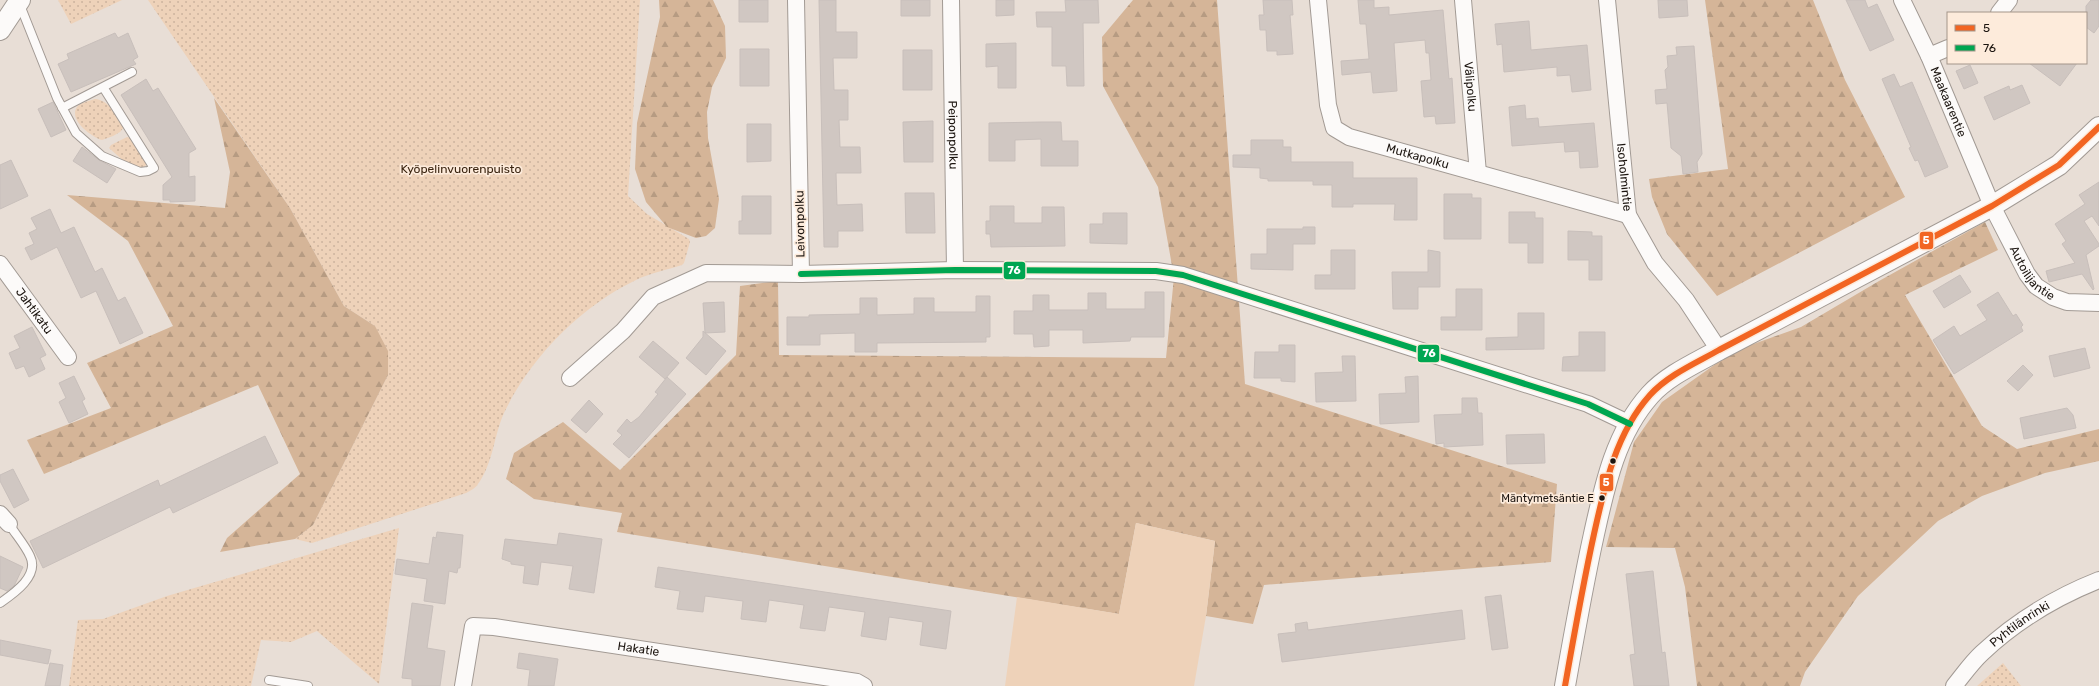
<svg xmlns="http://www.w3.org/2000/svg" width="2099" height="686" viewBox="0 0 2099 686" font-family="Rubik,sans-serif">
	<style>
		.grass { fill: url(#grass-dots) }
		.forest { fill: url(#forest-firs) }
		.pitch { fill: #eed2b9 }
		.building { fill: #d0c7c2; stroke: #c8bfbb }
		.lines { fill: none; stroke-linecap: round; stroke-linejoin: round }
		.service-casing { stroke: #a29a94; stroke-width: 10 }
		.minor-casing { stroke: #a29a94; stroke-width: 18 }
		.tertiary-casing { stroke: #a29a94; stroke-width: 22 }
		.service { stroke: #fcfaf9; stroke-width: 8 }
		.minor { stroke: #fcfaf9; stroke-width: 16 }
		.tertiary { stroke: #fcfaf9; stroke-width: 20 }
		.bus-1-casing { stroke: #fdebdb; stroke-width: 9 }
		.bus-2-casing { stroke: #fdebdb; stroke-width: 9 }
		.bus-1 { stroke: #f26522; stroke-width: 6 }
		.bus-2 { stroke: #00a651; stroke-width: 6 }
		.bus-dot { fill: #1c1510; stroke: #fdebdb; stroke-width: 1.5 }
		.labels { text-anchor: middle; stroke-width: 3.5; stroke-linejoin: round; paint-order: stroke }
		.bus-label { font-size: 11px; fill: #1c1510; stroke: #fdebdb; text-anchor: end }
		.street-label { font-size: 12px; fill: #1c1510; stroke: #fdebdb }
		.park-label { font-size: 12px; fill: #3a2410; stroke: #fdebdb }
		.line-badge { stroke: #fdebdb; stroke-width: 1.5 }
		.badge-label { font-size: 11px; text-anchor: middle; font-weight: bold; fill: #fff }
	</style>
	<defs>
		<pattern id="grass-dots" width="8" height="8" patternUnits="userSpaceOnUse"><rect width="8" height="8" fill="#eed2b9"/><path d="M2 2h.1M6 6h.1" fill="none" stroke="#ccb39e" stroke-width="1.8" stroke-linecap="round"/></pattern>
		<pattern id="forest-firs" width="22" height="20" patternUnits="userSpaceOnUse"><rect width="22" height="20" fill="#d5b598"/><path d="M5 1l3.5 6h-7zM16 11l3.5 6h-7z" fill="#b69b82"/></pattern>
	</defs>
	<rect width="100%" height="100%" fill="#e8ded6"/>
	<path class="grass" d="M58,0H122L71,24Z
		M148,0H640L628,196L647,214L689,239L690,242L684,263L682,265C667,270 650,273 636,280C581,306 530,358 504,413C494,435 493,464 478,484C476,488 470,491 466,493L312,543L295,539L313,525L388,375L375,326L344,306L290,208Z
		M95,99C108,100 118,115 124,127L120,132L113,136L102,140C92,137 68,120 77,107C80,103 89,101 95,99Z
		M127,137L131,138L147,164L142,169L126,163L109,148L111,145Z
		M399,528L379,684L317,631L291,642L261,640L251,686H69L78,620L103,619L167,596Z
		M2003,663L2021,686H1977Z"/>
	<path class="forest" d="M659,0H713L725,26L726,58L712,87L707,112L708,138L719,199L715,228L706,236L696,238L667,227L646,202L635,169L637,123L660,17Z
		M1133,0H1217L1245,384L1557,484L1551,562L1264,585L1253,624L1206,616L1215,541L1136,523L1119,614L617,532L622,513L534,499L506,479L514,453L563,422L620,470L736,355L740,286L778,281L779,355L1166,358L1174,277L1158,187L1103,86L1102,37Z
		M1705,0H1813L1845,80L1905,197L1717,296L1667,234L1652,197L1649,179L1728,169Z
		M214,98L290,208L344,306L375,326L388,351V375L313,525L295,539L220,552L227,538L300,474L258,385L44,474L27,440L111,408L87,363L173,326L128,241L67,195L225,208L230,172Z
		M1985,222L1998,250L1905,295L1982,426L2017,449L2099,429V461L2045,473L1982,496L1938,521L1858,596L1805,672L1800,686H1697L1685,587L1675,548L1606,547L1634,442L1662,402L1734,351L1801,327L1879,281Z"/>
	<path class="pitch" d="M1136,523L1215,541L1206,616L1194,686H1005L1017,597L1119,614Z"/>
	<path class="building" d="M739,0H768V22H739Z
		M819,0H836V32H857V58H833L834,90H848V120H839L840,147H860L861,173H836L837,205L862,204L863,231H838V247H824Z
		M901,0H930V16H901Z
		M996,0H1014V15L996,16Z
		M1065,0H1098L1099,23H1083L1084,86H1067L1066,66H1052V27H1037L1036,12H1066Z
		M1263,0H1292L1293,15H1290L1293,54L1277,55V51H1267L1266,30H1260L1259,15H1264Z
		M1358,0H1374V8L1389,7V15L1443,10L1449,79L1452,78L1455,123L1436,124L1435,116L1424,117L1421,81L1431,80L1429,53H1426L1425,40L1394,43L1397,91L1373,93L1371,72L1342,75L1341,61L1369,59L1366,24H1360Z
		M1658,0H1687L1688,16L1659,18Z
		M1846,0H1865L1868,8L1877,4L1894,40L1870,51Z
		M2091,0H2099V26L2094,33L2086,27V6Z
		M1529,21L1531,50L1587,45L1591,90L1572,92L1570,75L1557,76V67L1504,72L1502,44L1497,45L1495,24Z
		M115,33L118,38L128,33L138,57L133,60L136,64L71,92L58,64L69,59L67,54Z
		M1016,43V88H998V66L986,67V44Z
		M1694,46L1702,154L1697,162L1698,172L1683,174L1681,156L1671,148L1667,103L1656,104L1655,90L1667,89L1665,70L1668,67L1667,56L1677,55L1676,47Z
		M740,49H769V86H740Z
		M903,50H932V90H903Z
		M2029,63H2077L2060,86Z
		M1970,65L1978,83L1964,89L1956,71Z
		M1894,74L1900,87L1912,82L1948,167L1925,177L1918,160L1915,161L1909,148L1911,147L1882,79Z
		M146,79L153,91L158,88L196,149L189,153V177L195,176V201L170,202V200H163V185L172,177L121,95Z
		M2022,85L2030,103L1994,120L1984,97L2009,86L2010,90Z
		M53,102L66,130L51,137L38,109Z
		M1525,105L1526,119L1538,118L1539,127L1594,123L1598,167L1580,168L1579,151L1565,152L1564,142L1512,146L1509,107Z
		M933,121V162H904L903,122Z
		M1041,122H1061L1062,141H1078V166H1041V139L1015,140V161H989V123Z
		M747,124H771V161L747,162Z
		M1251,140H1283V147H1291V162H1353V178H1417V220H1394L1395,204H1353V207H1332V185H1313V181H1268V179L1260,178V168L1233,167V155H1251Z
		M82,147L99,160L116,169L107,183L73,161Z
		M11,160L28,196L0,209V165Z
		M2099,182V226L2092,216L2084,221L2099,244V246L2086,255L2094,289L2093,290L2082,274L2049,282L2046,271L2075,263L2062,244L2066,241L2055,224L2085,204L2079,195Z
		M905,193H934L935,233H906Z
		M1444,194H1472V198H1481V239H1444Z
		M742,196H771V234H739V221H742Z
		M990,206H1014V223H1042V207H1064L1065,246L991,247L990,234H986V221H990Z
		M50,209L61,233L74,227L95,272L102,268L118,301L125,297L143,333L120,344L96,291L81,298L57,247L31,260L25,248L34,244L29,233L37,229L31,218Z
		M1509,212H1535V218H1543V263H1528V243H1509Z
		M1103,213H1127V244L1090,243V224H1103Z
		M1303,227H1315V244H1293V270L1251,269V254H1267V229H1303Z
		M1568,231L1592,232V236H1602V280H1589V260H1568Z
		M1331,250H1355V289H1315V275H1331Z
		M1428,250L1440,252V287H1418V309H1393L1392,272H1428Z
		M1960,275L1971,292L1944,308L1933,291Z
		M1456,289H1482V330H1441V317H1456Z
		M1145,292H1164V337H1131L1130,341L1083,343V330H1049V346L1034,347L1033,334H1014V311H1033V295H1049V310H1088V293H1106V309H1145Z
		M1998,292L2013,316L2016,314L2023,325L2021,327L2023,331L1954,374L1933,340L1954,326L1960,336L1987,320L1977,305Z
		M976,296H990V337H986V342L877,343V352H855V333L820,334V345H787V317H809V315L860,314V298H877V315L914,314V298H934V312H976Z
		M724,302L725,332L705,333L703,303Z
		M1518,313H1544V349L1486,350V338L1518,337Z
		M32,327L46,355L40,358L45,369L29,377L24,366L16,369L9,353L20,348L14,336Z
		M703,331L726,351L706,375L686,358L703,337Z
		M1579,332H1605V371H1562L1563,357L1579,356Z
		M653,341L679,363L665,379L639,357Z
		M1279,345H1295V382L1281,381V378H1254L1255,352H1279Z
		M2085,348L2090,368L2054,377L2049,356Z
		M1342,356H1355L1356,401L1316,402L1315,373L1343,372Z
		M2023,365L2033,375L2018,391L2007,381Z
		M74,376L85,399L82,401L88,414L69,423L59,402L66,398L59,383Z
		M1418,376L1419,422L1380,424L1379,394L1406,393L1405,377Z
		M667,377L686,394L629,458L613,444L622,435L617,431L627,419L631,423L639,417L658,394L655,392Z
		M1462,398H1477L1478,413H1482L1483,445L1444,447V443L1436,444L1434,415L1462,414Z
		M589,400L603,414L586,433L571,420Z
		M2067,408L2073,415L2076,428L2024,439L2020,418Z
		M1544,434L1545,463L1507,464L1506,435Z
		M265,436L278,463L173,513L170,507L43,568L30,541L158,480L160,486Z
		M13,469L29,500L14,508L0,481V475Z
		M437,532L463,535L460,568H458L457,573L449,571L445,604L424,601L427,579L395,574L397,559L429,564L433,537L436,538Z
		M559,533L602,539L594,593L569,589L573,566L541,562L538,585L523,583L525,566L511,564V562L502,559L505,539L557,545Z
		M0,556L23,567L14,586L7,591L0,588Z
		M658,567L951,611L946,649L920,645L923,622L889,617L886,640L861,636L865,612L829,607L825,631L800,628L804,605L769,600L766,622L741,619L743,601L705,596L703,612L677,609L680,591L655,587Z
		M1653,571L1662,653L1665,652L1669,686H1634L1630,655L1635,654L1626,574Z
		M1501,595L1508,648L1492,650L1485,597Z
		M412,603L433,606L427,648L445,651L440,686H412V679L402,678Z
		M1462,610L1465,639L1282,662L1278,634L1296,632L1295,624L1307,622L1308,630Z
		M0,640L51,650L48,664L0,655Z
		M519,653L558,659L554,686H528L530,670L517,668Z
		M50,663L63,665L60,686H45Z"/>
	<g class="lines">
		<g class="service-casing">
			<path id="service" d="M20,5L57,98L76,133L102,156L140,172L148,171L154,168L103,87
				M62,108L132,72
				M0,603C13,594 40,576 30,556C25,545 16,535 9,524L6,522
				M269,680L308,686"/>
		</g>
		<g class="minor-casing">
			<g id="minor">
				<path id="s1" d="M951,0L955,270"/>
				<path id="s2" d="M1318,0L1328,105L1334,128L1349,137L1628,215"/>
				<path id="s3" d="M1463,0L1478,173"/>
				<path id="s4" d="M1607,0L1628,215L1655,263L1686,300L1719,350"/>
				<path id="s5" d="M1902,0L1929,56L1992,206L2027,274L2036,286L2053,297L2067,302L2099,303"/>
				<path d="M1999,13L2009,0"/>
				<path d="M1929,56L1948,48"/>
				<path id="s6" d="M0,264L68,357"/>
				<path d="M801,274L955,270L1156,271L1183,275L1588,404L1630,424"/>
				<path d="M570,378L623,331L653,297L706,273L801,274L796,0"/>
				<path d="M0,514L9,524"/>
				<path id="s7" d="M463,686L473,626L494,627L857,682L864,686"/>
				<path id="s8" d="M1954,686C1963,675 1972,662 1982,653C2015,622 2056,597 2099,580"/>
			</g>
		</g>
		<g class="tertiary-casing">
			<path id="tertiary" d="M0,30L20,0
				M1565,686C1574,635 1583,584 1594,534C1605,484 1616,433 1650,395C1668,375 1696,363 1719,350L1992,206L2059,165L2099,127"/>
		</g>
		<use href="#service" class="service"/>
		<use href="#minor" class="minor"/>
		<use href="#tertiary" class="tertiary"/>
		<g class="bus-1-casing">
			<path id="bus-1" d="M1565,686C1574,635 1583,584 1594,534C1605,484 1616,433 1650,395C1668,375 1696,363 1719,350L1992,206L2059,165L2099,127"/>
		</g>
		<g class="bus-2-casing">
			<path id="bus-2" d="M801,274L955,270L1156,271L1183,275L1588,404L1630,424"/>
		</g>
		<use href="#bus-1" class="bus-1"/>
		<use href="#bus-2" class="bus-2"/>
	</g>
	<g class="bus-dot">
		<circle cx="1613" cy="461" r="3.5"/>
		<circle cx="1602" cy="498" r="3.5"/>
	</g>
	<g class="labels">
		<g class="bus-label">
			<text x="1594" y="502">Mäntymetsäntie E</text>
		</g>
		<g class="street-label">
			<text dy="4" stroke="none"><textPath href="#s3" startOffset="87">Välipolku</textPath></text>
			<text dy="4" stroke="none"><textPath href="#s5" startOffset="112">Maakaarentie</textPath></text>
			<text dy="4" stroke="none"><textPath href="#s1" startOffset="135">Peiponpolku</textPath></text>
			<text dy="4" stroke="none"><textPath href="#s2" startOffset="218">Mutkapolku</textPath></text>
			<text dy="4" stroke="none"><textPath href="#s4" startOffset="178">Isoholmintie</textPath></text>
			<text transform="translate(800 224) rotate(-91)" y="4">Leivonpolku</text>
			<text dy="4" stroke="none"><textPath href="#s5" startOffset="304">Autoilijantie</textPath></text>
			<text dy="4" stroke="none"><textPath href="#s6" startOffset="58">Jahtikatu</textPath></text>
			<text dy="4" stroke="none"><textPath href="#s8" startOffset="91">Pyhtilänrinki</textPath></text>
			<text dy="4" stroke="none"><textPath href="#s7" startOffset="228">Hakatie</textPath></text>
		</g>
		<g class="park-label">
			<text x="461" y="173">Kyöpelinvuorenpuisto</text>
		</g>
	</g>
	<g class="line-badge">
		<rect x="1919" y="231" width="15" height="19" rx="4" fill="#f26522"/>
		<rect x="1003" y="261" width="23" height="19" rx="4" fill="#00a651"/>
		<rect x="1417" y="344" width="23" height="19" rx="4" fill="#00a651"/>
		<rect x="1599" y="473" width="15" height="19" rx="4" fill="#f26522"/>
	</g>
	<g class="badge-label">
		<text x="1926" y="244">5</text>
		<text x="1014" y="274">76</text>
		<text x="1429" y="357">76</text>
		<text x="1606" y="486">5</text>
	</g>
	<rect x="1947" y="12" width="140" height="52" fill="#fdebdb" stroke="#a3958a"/>
	<rect x="1955" y="25" width="20" height="6" fill="#f26522" stroke="#a3958a"/>
	<text x="1983" y="32" font-size="12" fill="#1c1510">5</text>
	<rect x="1955" y="45" width="20" height="6" fill="#00a651" stroke="#a3958a"/>
	<text x="1983" y="52" font-size="12" fill="#1c1510">76</text>
</svg>
